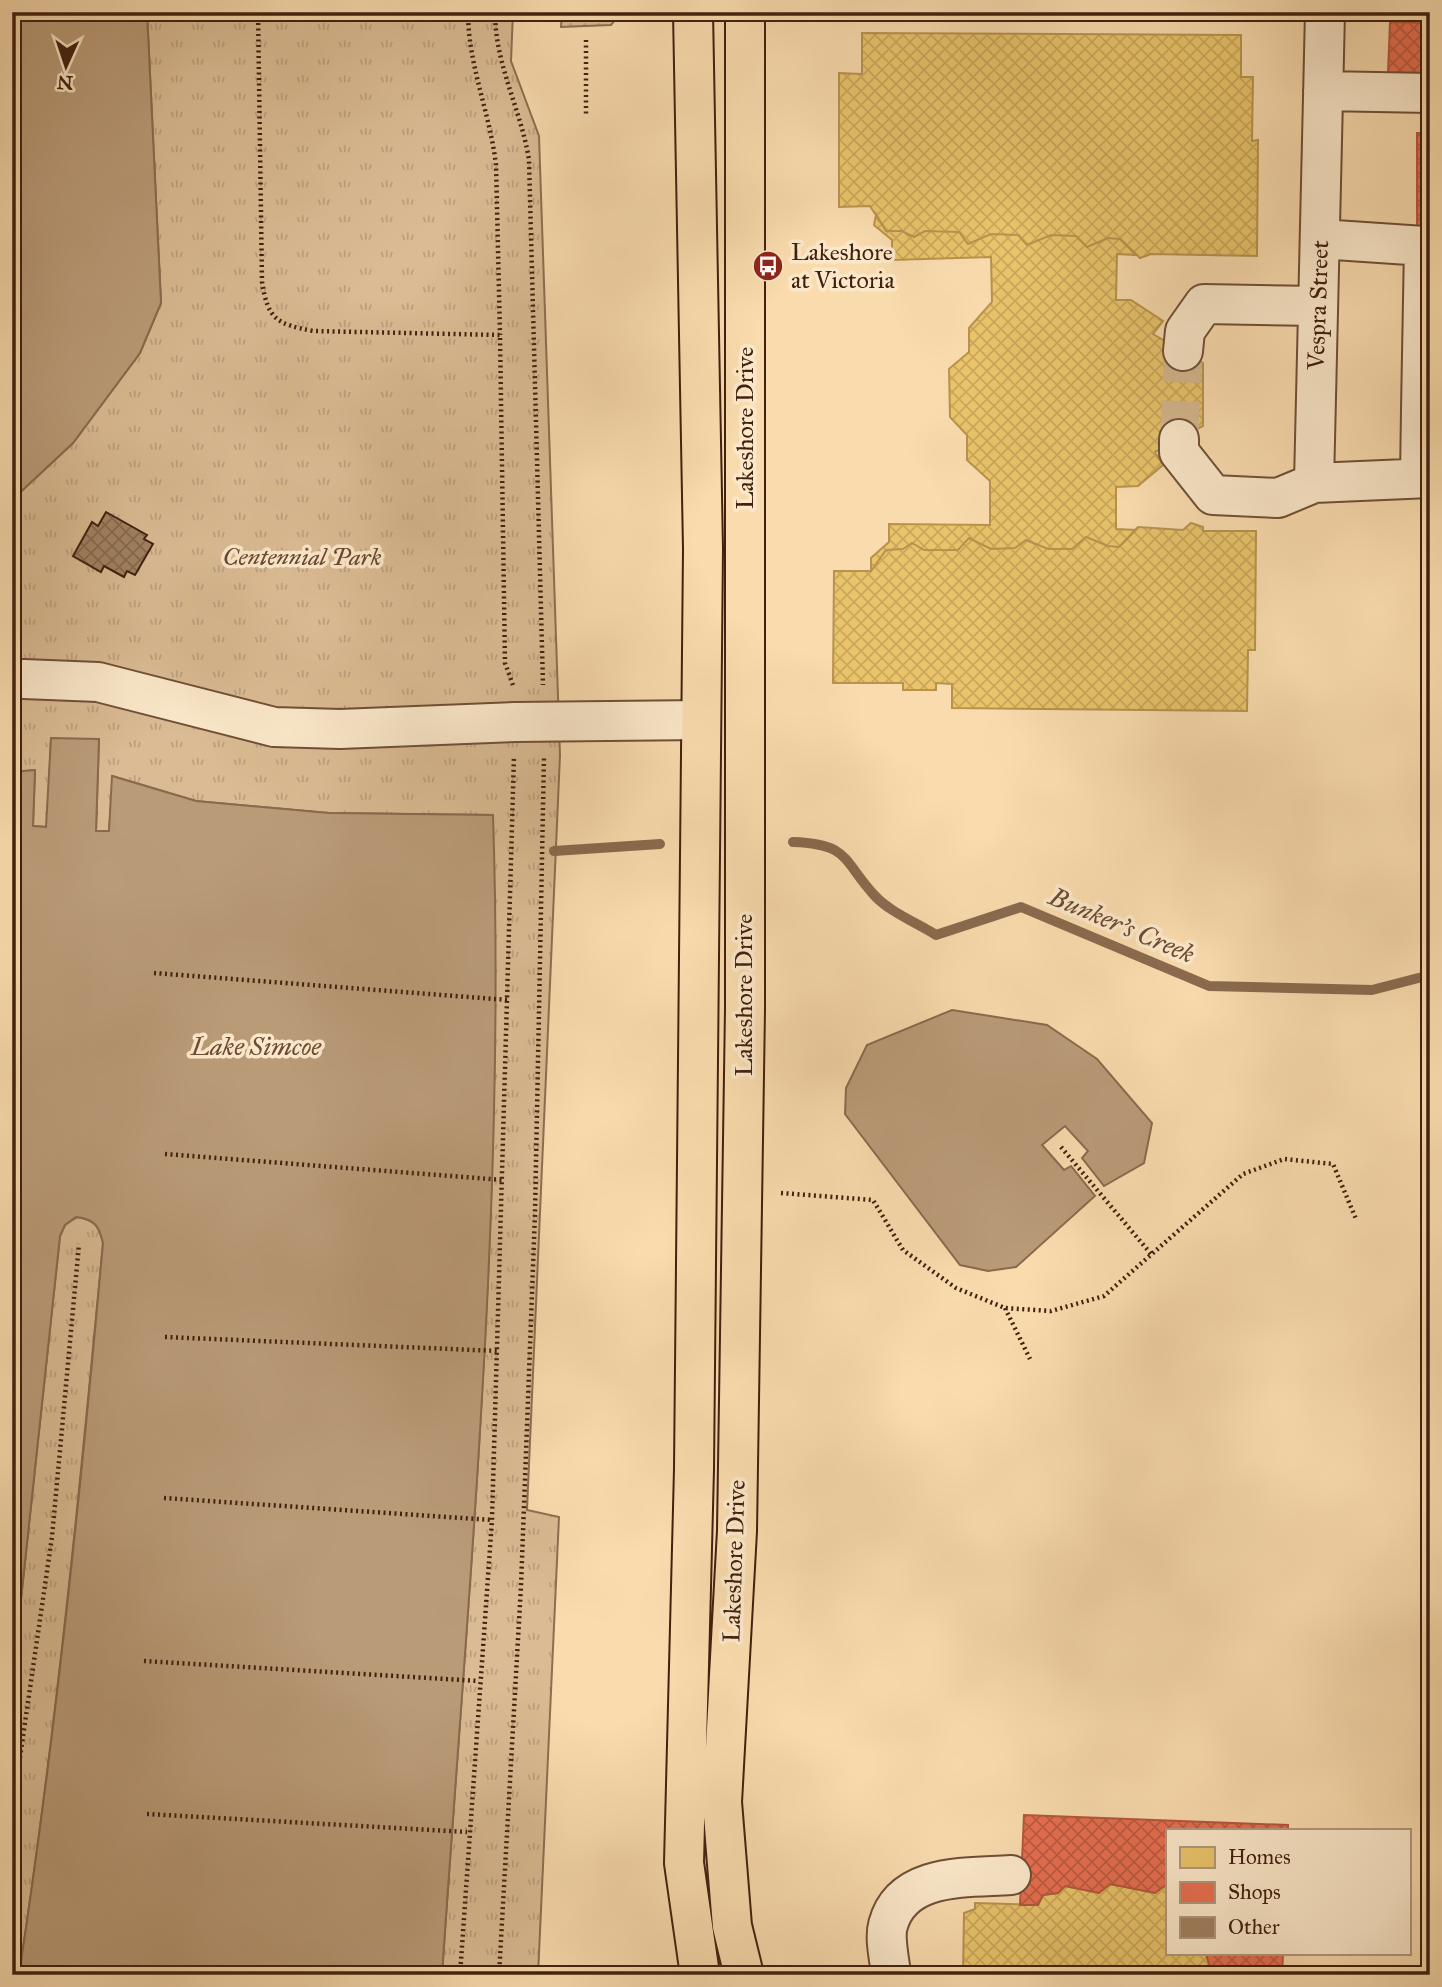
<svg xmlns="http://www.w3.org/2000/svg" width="1442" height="1987" viewBox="0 0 1442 1987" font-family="'IM FELL Great Primer',serif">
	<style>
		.grass { fill: url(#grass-dots); stroke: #8e6e50; stroke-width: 2 }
		.park { fill: url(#park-tufts); stroke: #8e6e50; stroke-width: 2 }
		.water { fill: #ba9b78; stroke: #8a6a4e; stroke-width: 2 }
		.homes { fill: url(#homes-cross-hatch); stroke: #b7934e; stroke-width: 2 }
		.shops { fill: url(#shops-cross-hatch); stroke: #b5573d; stroke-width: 2 }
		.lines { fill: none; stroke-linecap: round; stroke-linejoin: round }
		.stream { stroke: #8a6a4e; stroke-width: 10 }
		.building { fill: url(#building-cross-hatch); stroke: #41200e; stroke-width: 2 }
		.minor-tunnel { stroke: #d4b68e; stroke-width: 38; stroke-dasharray: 38 19; stroke-linecap: butt }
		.minor-casing { stroke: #6f4f36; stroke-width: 42 }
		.major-casing { stroke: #41200e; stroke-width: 42 }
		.path { stroke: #41200e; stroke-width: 4.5; stroke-dasharray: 2 3.5; stroke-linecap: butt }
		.minor { stroke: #fbe8ca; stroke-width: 38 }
		.major { stroke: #f9dbae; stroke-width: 38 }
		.labels { text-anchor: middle; stroke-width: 7; stroke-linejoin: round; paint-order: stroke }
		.poi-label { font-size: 24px; fill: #41200e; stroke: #fbe8ca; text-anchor: start }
		.street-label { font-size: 24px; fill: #41200e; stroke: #fbe8ca }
		.park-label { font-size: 24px; font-style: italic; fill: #67472f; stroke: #fbe8ca }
		.water-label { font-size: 26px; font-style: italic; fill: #6b4b33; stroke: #fbe8ca }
	</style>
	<defs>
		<pattern id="grass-dots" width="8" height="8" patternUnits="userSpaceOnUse" patternTransform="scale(1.75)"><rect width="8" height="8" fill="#dabb93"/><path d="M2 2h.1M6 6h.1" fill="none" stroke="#bca07e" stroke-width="1.8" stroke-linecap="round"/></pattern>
		<pattern id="park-tufts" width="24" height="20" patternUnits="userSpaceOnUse" patternTransform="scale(1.75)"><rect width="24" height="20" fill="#dabb93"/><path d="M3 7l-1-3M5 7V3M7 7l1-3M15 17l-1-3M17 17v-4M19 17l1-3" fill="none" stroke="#bca07e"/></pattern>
		<pattern id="homes-cross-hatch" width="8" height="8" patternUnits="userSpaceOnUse" patternTransform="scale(1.75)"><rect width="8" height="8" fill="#e9c46a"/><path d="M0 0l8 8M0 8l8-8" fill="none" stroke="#c9a85b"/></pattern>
		<pattern id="shops-cross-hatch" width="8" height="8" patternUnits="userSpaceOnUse" patternTransform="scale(1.75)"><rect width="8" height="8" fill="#e76f51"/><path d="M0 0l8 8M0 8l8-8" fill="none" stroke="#bd5b42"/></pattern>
		<pattern id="building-cross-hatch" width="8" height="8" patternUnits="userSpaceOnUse" patternTransform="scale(1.75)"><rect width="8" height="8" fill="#a18161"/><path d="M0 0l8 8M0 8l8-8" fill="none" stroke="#85694e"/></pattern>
	</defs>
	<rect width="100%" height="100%" fill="#f9dbae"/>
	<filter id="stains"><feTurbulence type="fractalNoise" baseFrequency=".00286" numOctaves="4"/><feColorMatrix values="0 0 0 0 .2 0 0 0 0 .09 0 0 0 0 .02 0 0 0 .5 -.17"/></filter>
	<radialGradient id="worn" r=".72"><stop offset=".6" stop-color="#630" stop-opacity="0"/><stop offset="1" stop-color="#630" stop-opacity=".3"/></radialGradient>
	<path class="grass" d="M562,12H621L611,25L561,27Z"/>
	<path class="park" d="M147,12H513L511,61L539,136L560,755L527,1510L559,1517L538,1975H442C468,1588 506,1203 492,815L329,813L196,801L113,776L109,831H96L99,740L51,739L47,827L33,826L35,770L12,772V500L73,443L140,353L161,303Z
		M77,1217C95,1220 99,1226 103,1243C80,1488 56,1732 19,1975H12V1683L60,1236L65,1225Z"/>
	<path class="water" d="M12,12H147L161,303L140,353L73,443L12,500Z
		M51,738L99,739L96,831H109L112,776L196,801L329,813L493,815C506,1203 468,1588 442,1975H19C56,1732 81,1488 103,1243C99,1226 95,1219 76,1217L65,1225L60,1236L12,1683V772L35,770L33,826L46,827Z
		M952,1010L1047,1025L1097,1059L1152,1123L1144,1163L1104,1186L1082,1158L1088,1151L1065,1126L1042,1145L1064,1170L1071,1166L1095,1196L1016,1267L988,1271L960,1265L845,1114L846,1088L867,1045Z"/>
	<path class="homes" d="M862,33L1241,35V77H1253L1252,141L1258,140L1257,256L1151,254L1140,258L1120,239L1108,238L1087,247L1076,236L1051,235L1027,245L1018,235L991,234L968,244L959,232L925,231L914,237L902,231H886L870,206L839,207V73L862,74Z
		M876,214L886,231H902L914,237L925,231L959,232L968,244L991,234L1018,235L1027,245L1051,235L1076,236L1087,247L1108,238L1120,239L1136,255L1117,254L1116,300H1131L1163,321L1153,334L1203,363V426L1155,452L1163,465L1138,486L1116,487V529L1136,530L1119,547L1108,546L1086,537L1072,549H1048L1026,540L1015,548L991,549L969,538L958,550H924L912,543L903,549L886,550L871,571V558L889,542V524L990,525V481L967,460V435L950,417L949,369L969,352V328L992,302L991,257L892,260V240L874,225Z
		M1191,523L1203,527V531H1256L1255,650H1248L1247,711L952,708V684L936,683V690H903V683H833L834,571H871L886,550L903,549L912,543L924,550H958L969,538L991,549L1015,548L1026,540L1048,549H1072L1086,537L1108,546L1119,547L1138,527L1183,530Z
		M1110,1884L1155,1893L1167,1884V1954H1206L1209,1964L1205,1975H963L964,1913L975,1909V1903L1038,1905L1043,1895L1058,1893L1065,1886L1099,1893Z"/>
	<path class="shops" d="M1390,22L1430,23V75L1388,73Z
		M1417,133H1430V228H1417Z
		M1024,1815L1288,1825V1831H1167V1884L1155,1893L1110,1884L1099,1893L1065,1886L1058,1893L1043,1895L1038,1905H1020Z
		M1206,1954H1283L1282,1975H1205L1209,1964Z"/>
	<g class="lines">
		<path class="stream" d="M793,842C850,844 842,860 875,896C890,912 917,923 936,935L1021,907L1209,986L1372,990L1430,975
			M554,851L660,844"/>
	</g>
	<path class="building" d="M106,512L147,535L144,539L153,544L135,575L127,571L124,577L104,566L101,572L73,556L92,522L98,526Z"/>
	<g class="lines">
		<path class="minor-tunnel" d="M1179,439L1183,351"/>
		<g class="minor-casing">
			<path id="minor" d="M1325,12L1314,483L1430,478
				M1323,91L1430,93
				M1320,239L1424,246L1421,410H1430
				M1183,351L1185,331L1204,304L1318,306
				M1179,439V452L1213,495L1278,498L1314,483
				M1420,478L1421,410
				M24,679L98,682L274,727L340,729L515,722L701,720
				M891,1975C890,1961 884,1939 888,1925C902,1872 968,1878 1011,1875"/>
		</g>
		<g class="major-casing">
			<path id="major" d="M693,12L703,549L694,1469L684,1863L700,1975
				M744,1975L732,1926L722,1802L737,1531L745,1009V12"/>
		</g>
		<path class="path" d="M258,12L262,282C268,320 277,324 313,331L500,335L505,663L514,688
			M468,12C468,65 490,113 496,165L500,335
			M495,12C495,65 521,109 529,160L543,685
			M586,40V115
			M154,973L508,1000
			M1061,1147L1151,1254
			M165,1154L503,1180
			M781,1193L873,1200L903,1250L956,1288L1005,1308L1051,1311L1104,1296L1243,1174L1284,1159L1333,1164L1356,1219
			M1005,1308L1030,1359
			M165,1337L499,1351
			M164,1498L492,1520
			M144,1661L479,1681
			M12,1812L52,1537L79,1244
			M147,1814L467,1832
			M135,1967L185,1975
			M460,1975L492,1520L514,756
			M499,1975L521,1586L535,1213L544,757"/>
		<use href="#minor" class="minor"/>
		<use href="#major" class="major"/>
	</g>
	<defs>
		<g id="bus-disc" transform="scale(1.575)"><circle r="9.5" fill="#8f2418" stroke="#fbe8ca"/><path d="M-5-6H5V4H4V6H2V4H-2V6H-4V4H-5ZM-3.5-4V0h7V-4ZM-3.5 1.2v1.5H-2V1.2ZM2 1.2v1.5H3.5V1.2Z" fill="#fff"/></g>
	</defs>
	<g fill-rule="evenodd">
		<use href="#bus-disc" x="768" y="266"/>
	</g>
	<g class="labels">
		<g class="poi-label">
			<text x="791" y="260">Lakeshore<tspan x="791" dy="28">at Victoria</tspan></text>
		</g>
		<g class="street-label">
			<text transform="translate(1318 305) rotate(-88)" y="8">Vespra Street</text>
			<text transform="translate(745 428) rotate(-90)" y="8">Lakeshore Drive</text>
			<text transform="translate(744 995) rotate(-90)" y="8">Lakeshore Drive</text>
			<text transform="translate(734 1561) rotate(-88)" y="8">Lakeshore Drive</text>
		</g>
		<g class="park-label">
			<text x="302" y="565">Centennial Park</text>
		</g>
		<g class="water-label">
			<text transform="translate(1122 925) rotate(23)" y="9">Bunker's Creek</text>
			<text x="256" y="1055">Lake Simcoe</text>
		</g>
	</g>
	<rect width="1442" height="1987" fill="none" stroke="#f9dbae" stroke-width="42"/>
	<rect x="14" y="14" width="1414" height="1959" fill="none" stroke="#41200e" stroke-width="3.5"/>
	<rect x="21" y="21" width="1400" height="1945" fill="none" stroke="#41200e" stroke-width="2"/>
	<rect x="1166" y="1829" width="245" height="126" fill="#fbe8ca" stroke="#b1987f" stroke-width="2"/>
	<rect x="1180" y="1847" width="35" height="21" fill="#e9c46a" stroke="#b1987f" stroke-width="2"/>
	<text x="1228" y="1864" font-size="21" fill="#41200e">Homes</text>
	<rect x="1180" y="1882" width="35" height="21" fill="#e76f51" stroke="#b1987f" stroke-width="2"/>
	<text x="1228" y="1899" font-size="21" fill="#41200e">Shops</text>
	<rect x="1180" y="1917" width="35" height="21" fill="#a18161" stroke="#b1987f" stroke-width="2"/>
	<text x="1228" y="1934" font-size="21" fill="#41200e">Other</text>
	<g transform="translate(66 66) rotate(183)" stroke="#fbe8ca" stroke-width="5" paint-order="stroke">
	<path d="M0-5L12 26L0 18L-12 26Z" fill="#41200e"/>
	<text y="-10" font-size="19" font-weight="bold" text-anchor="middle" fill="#41200e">N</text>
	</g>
	<rect width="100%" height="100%" filter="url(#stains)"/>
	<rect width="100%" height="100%" fill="url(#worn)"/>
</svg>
